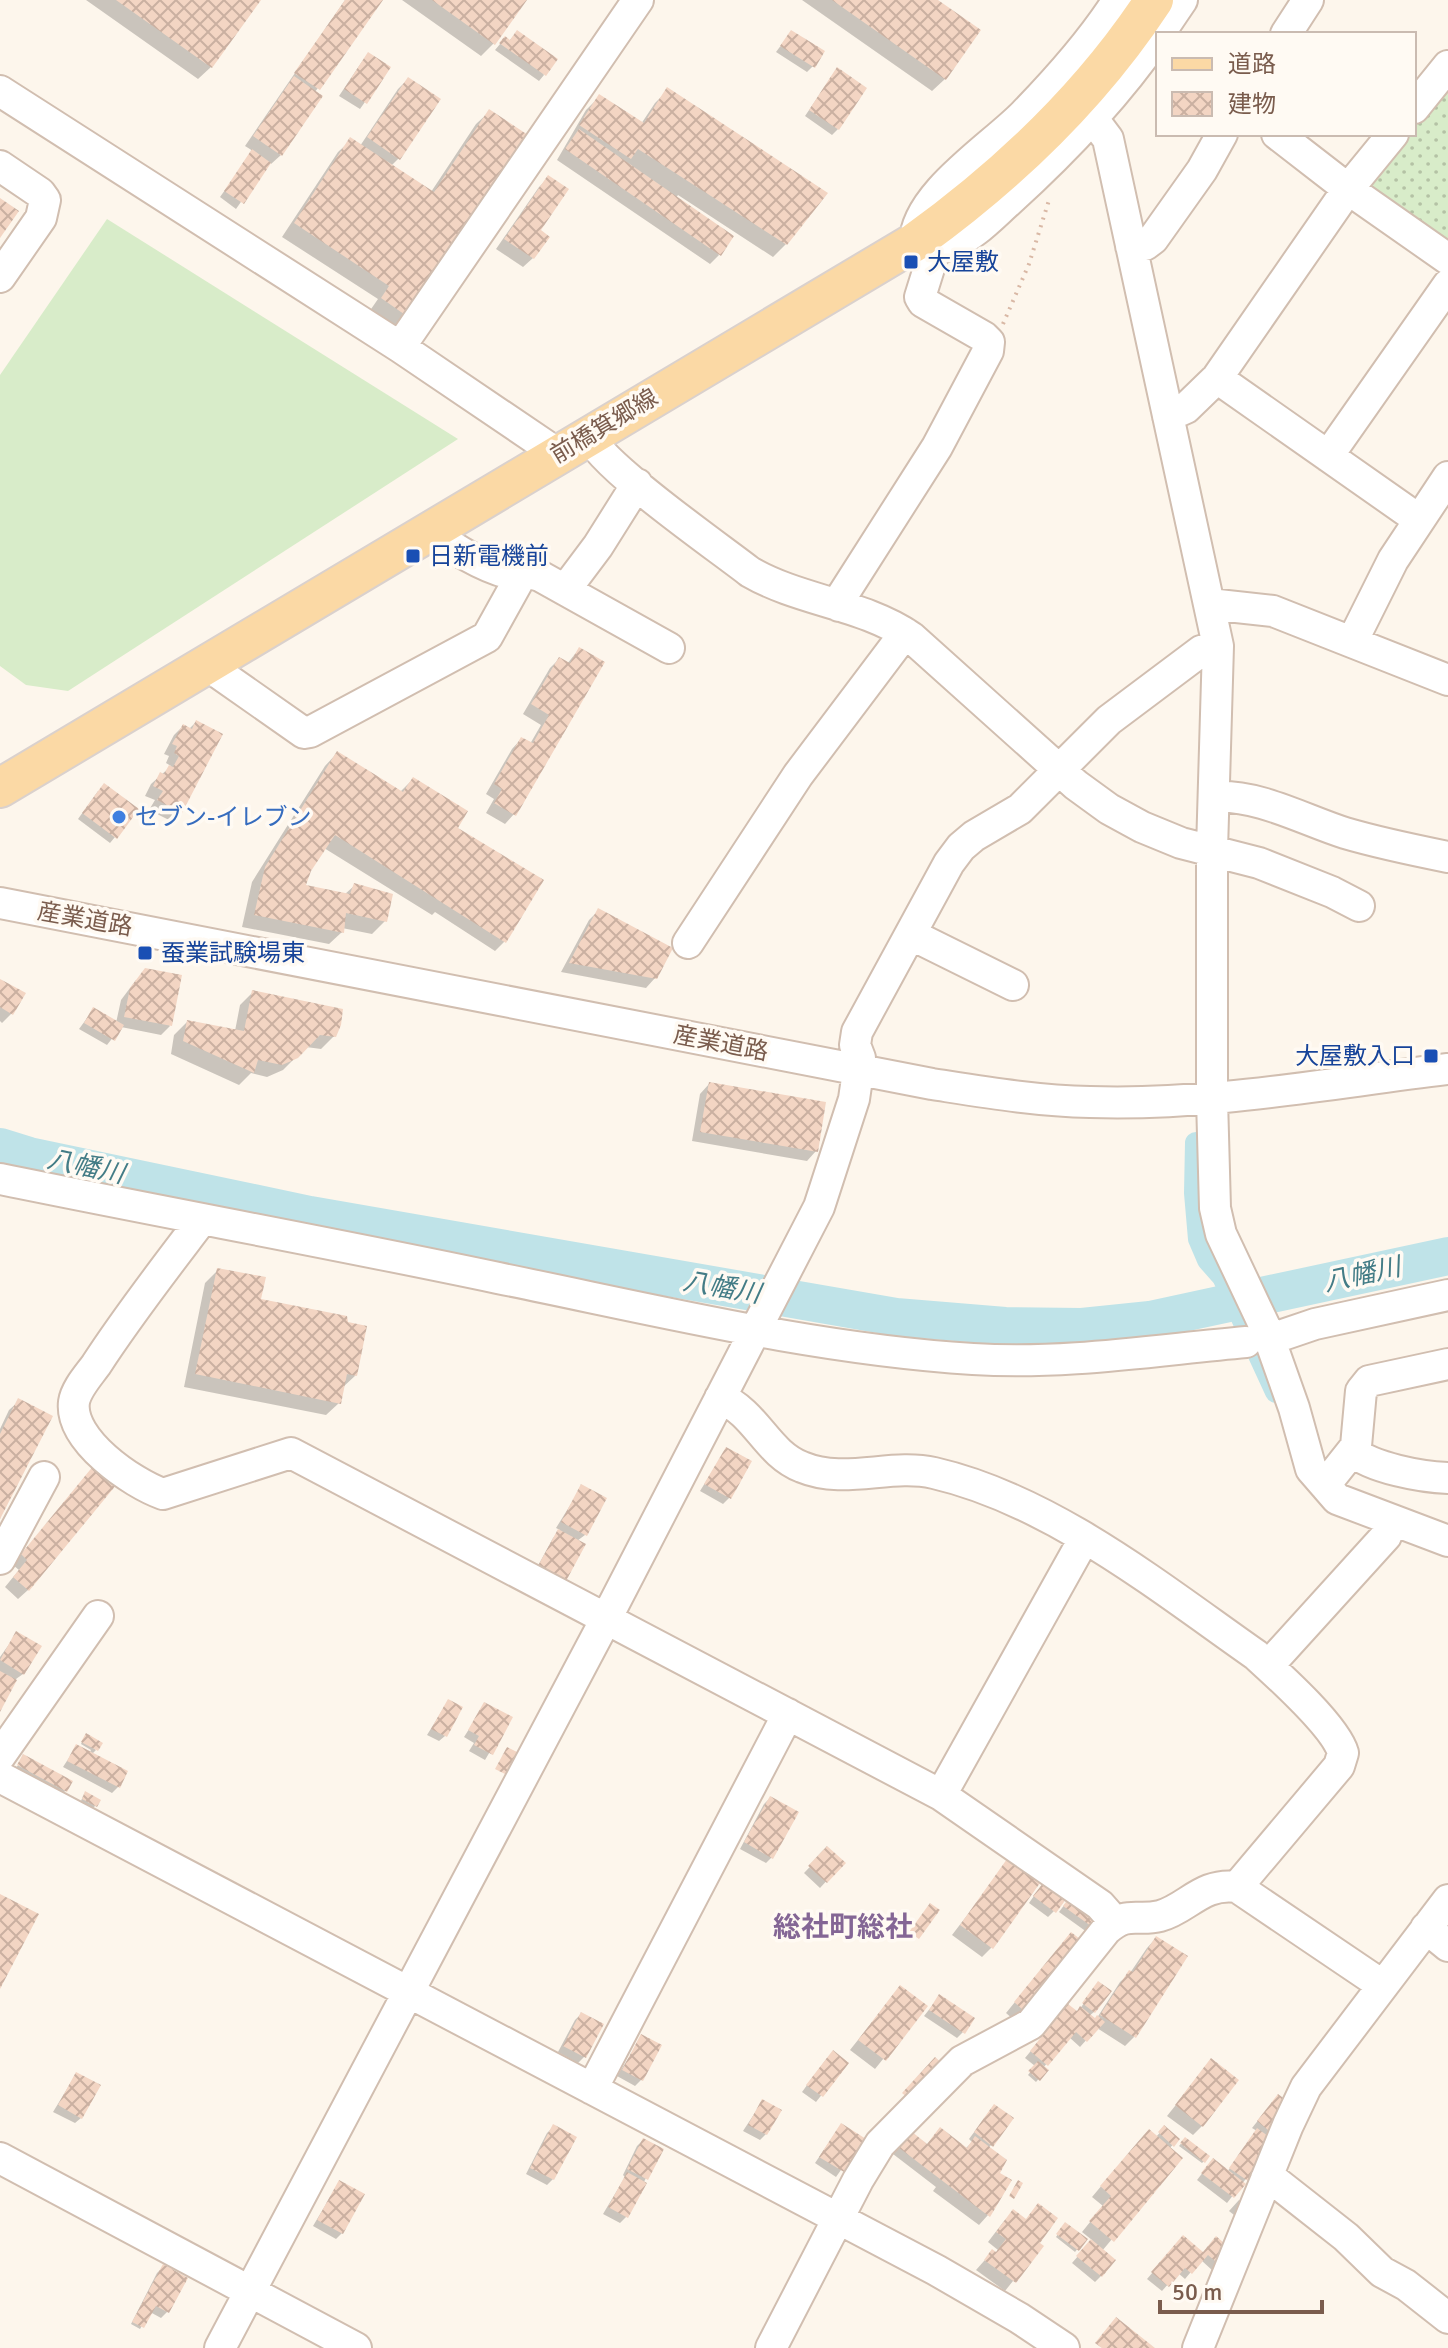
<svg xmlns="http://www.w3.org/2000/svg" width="1448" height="2348" viewBox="0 0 1448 2348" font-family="Signika,'Noto Sans JP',sans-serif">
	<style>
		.park { fill: url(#park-dots) }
		.garden { fill: #d8ecc9 }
		.shadow { fill: #0003 }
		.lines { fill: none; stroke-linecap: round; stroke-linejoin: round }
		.canal { stroke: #bfe3e8; stroke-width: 22 }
		.river { stroke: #bfe3e8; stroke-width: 38 }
		.building { fill: url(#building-cross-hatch) }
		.minor-casing { stroke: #d1beb0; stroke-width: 34 }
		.major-casing { stroke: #dad1cd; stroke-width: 42 }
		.path { stroke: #d9b8a5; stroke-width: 4; stroke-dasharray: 2 6; stroke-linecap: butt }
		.minor { stroke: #fff; stroke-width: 30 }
		.major { stroke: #fbd9a5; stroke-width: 38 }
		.transit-dot { fill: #1a4fb4; stroke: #fffaf3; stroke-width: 3 }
		.shop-dot { fill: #3f7fe0; stroke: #fffaf3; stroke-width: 3 }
		.labels { text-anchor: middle; stroke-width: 7; stroke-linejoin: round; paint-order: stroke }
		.transit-label { font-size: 24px; fill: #164399; stroke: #fffaf3; text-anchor: start }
		.street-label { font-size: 24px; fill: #7a5c4d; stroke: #fffaf3 }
		.shop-label { font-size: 24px; fill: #366cbe; stroke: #fffaf3; text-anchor: start }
		.water-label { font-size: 26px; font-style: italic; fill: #437c86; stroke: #fffaf3 }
		.quarter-label { font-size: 28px; font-weight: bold; fill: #846695; stroke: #fffaf3 }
	</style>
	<defs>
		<pattern id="park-dots" width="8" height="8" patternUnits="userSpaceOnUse" patternTransform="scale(2)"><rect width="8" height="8" fill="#d8ecc9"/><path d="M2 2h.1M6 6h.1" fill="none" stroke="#b4c2a5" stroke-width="1.8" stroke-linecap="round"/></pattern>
		<pattern id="building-cross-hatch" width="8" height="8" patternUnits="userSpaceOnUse" patternTransform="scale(2)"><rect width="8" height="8" fill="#f3d5c3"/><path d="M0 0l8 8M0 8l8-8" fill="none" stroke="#cab0a1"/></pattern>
	</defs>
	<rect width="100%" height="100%" fill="#fdf6ec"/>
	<path class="park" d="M1448,76V248L1366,192L1401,134H1414V118Z"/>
	<path class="garden" d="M107,219L458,439L68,691L26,685L0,666V375Z"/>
	<path class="shadow" d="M86,0H258L211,67L198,79Z
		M345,0H380L315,92L281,155L271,164L269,162L236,209L220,197L253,151L245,146Z
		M402,0H524L494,43L481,56Z
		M802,0H934L945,79L932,91Z
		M517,32L544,75L539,81L495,50L505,38L509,41Z
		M791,32L813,66L807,72L776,52Z
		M363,60L389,68L360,109L339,96Z
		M832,76L838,129L832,135L805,116Z
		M408,79L399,158L391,166L431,192L476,124L489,112L528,138L397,330L369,312L378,299L282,237L338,152L351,140L360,146L398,89Z
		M668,90L786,244L773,257L678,195L676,198L719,255L710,264L557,160L586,110L599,97L641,124L655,103Z
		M549,177L533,258L523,267L496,249L539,187Z
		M579,649L514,814L505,824L486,813L494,799L486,794L512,749L521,739L530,744L541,725L523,714L550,668L559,659L567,664Z
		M196,722L180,812L171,821L149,810L155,800L145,796L151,784L171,766L166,763L169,756L164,754L174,735L183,726L189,729Z
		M337,753L400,792L413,779L455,828L541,881L504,942L495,951L435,912L432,915L324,848L309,870L304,887L344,895L355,885L385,921L372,934L342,928V932L329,944L242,927L252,882L325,766Z
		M98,791L115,837L110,843L78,819Z
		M598,911L655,978L646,988L561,972L589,920Z
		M136,980L170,1026L161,1035L121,1027L107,1045L79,1029L93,1010L116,1023L121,1000Z
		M0,981L12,1013L2,1023L0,1021Z
		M252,993L334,1036L321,1049L306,1047L283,1070L267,1077L251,1073L239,1085L171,1054L174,1035L187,1022L235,1031L240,1005Z
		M709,1084L816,1151L807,1161L692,1141L700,1094Z
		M218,1270L356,1375L342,1388L339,1403L326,1415L184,1387L205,1283Z
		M19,1401L0,1514V1429L9,1410Z
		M726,1449L729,1498L723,1504L700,1491Z
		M85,1477L28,1590L18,1599L5,1587L19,1570L13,1565Z
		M582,1486L585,1535L534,1573L553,1538L560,1530L556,1528Z
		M17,1633L23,1674L16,1679L0,1707V1657Z
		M448,1701L445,1736L439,1741L427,1735Z
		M485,1704L510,1718L485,1760L469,1751L474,1743L464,1737Z
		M84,1738L96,1750L91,1755L118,1787L112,1793L63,1767L76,1747L89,1754L91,1750L81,1744Z
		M24,1757L65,1791L60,1797L13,1772Z
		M83,1796L95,1806L93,1808L81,1801Z
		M770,1798L772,1857L766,1863L740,1849L764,1804Z
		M827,1849L843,1863L820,1888L804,1873Z
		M1008,1862L992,1947L982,1957L952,1935Z
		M1041,1886L1054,1911L1048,1917L1029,1903Z
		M1065,1904L1103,1921L1091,1935L1059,1912Z
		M1156,1938L1134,2037L1125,2046L1097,2028L1080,2047L1069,2037L1043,2068L1046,2070L1036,2082L1028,2075L1035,2066L1025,2058L1058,2018L1077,2013L1096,1986L1094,2012L1089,2016L1095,2021L1120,1982L1130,1973L1147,1948Z
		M1062,1944L1021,2026L1006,2013Z
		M900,1987L925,2007L875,2069L850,2050Z
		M939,1997L963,2032L957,2038L924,2016Z
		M581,2014L584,2057L578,2063L558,2052L575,2020Z
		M642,2037L641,2080L635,2086L617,2076Z
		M827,2058L847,2063L816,2102L802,2092Z
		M1211,2061L1202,2126L1193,2135L1167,2116Z
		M76,2074L81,2118L75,2123L53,2112Z
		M762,2102L766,2134L760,2140L743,2131Z
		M1272,2103L1274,2143L1227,2203L1197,2180L1207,2167L1227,2172L1257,2131L1252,2128Z
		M989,2112L991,2145L988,2149L997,2173L988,2215L979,2225L933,2191L936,2187L893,2154L905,2139L927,2146L965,2149L972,2142L969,2139Z
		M553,2127V2179L547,2185L526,2174L547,2133Z
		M1164,2128L1177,2140L1169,2149L1180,2158L1102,2251L1101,2276L1095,2282L1072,2263L1092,2240L1082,2232L1103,2206L1092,2197L1139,2141L1156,2137Z
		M836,2132L863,2139L836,2177L815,2163Z
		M1185,2139L1208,2157L1202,2163L1179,2146Z
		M643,2140L646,2178L626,2217L620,2223L603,2214L625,2177L623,2175L637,2146Z
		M339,2182L342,2233L336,2239L313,2226Z
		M1239,2200L1243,2203L1234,2215L1229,2211Z
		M1038,2206L1037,2243L1041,2246L1005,2291L976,2270L992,2252L995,2254L998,2250L988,2242L1004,2221L1013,2212L1025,2221Z
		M1063,2227L1085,2239L1075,2252L1056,2237Z
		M1177,2244L1202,2254L1230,2251L1213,2271L1201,2260L1185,2279L1178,2273L1162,2291L1147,2279Z
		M163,2267L167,2312L161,2318L150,2312L140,2329L131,2324L157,2273Z"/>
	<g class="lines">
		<path class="canal" d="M1196,1143L1195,1193L1199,1239L1208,1260L1223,1277L1276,1392"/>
		<path class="river" d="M0,1147L29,1156L310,1215L896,1317L1005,1326L1082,1327L1150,1320L1448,1256"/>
	</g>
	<path class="building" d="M116,0H261L212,68Z
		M345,0H383L320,90L294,73Z
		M432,0H527L495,45Z
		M832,0H938L981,30L946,80Z
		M517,30L558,59L546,76L499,43L505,36L510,40Z
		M791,30L825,51L815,68L780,46Z
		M368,52L391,67L367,104L344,89Z
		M837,67L867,88L839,130L809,110Z
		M294,76L323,96L282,156L253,136Z
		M408,77L441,99L400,160L367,137Z
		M667,87L828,193L787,245L638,149L631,159L579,125L599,94L644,123Z
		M489,109L531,137L411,319L381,298L389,286L294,223L350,137L434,192Z
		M579,129L734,236L721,256L565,149Z
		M252,149L271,163L244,204L224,191Z
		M548,175L569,189L541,230L550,237L534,259L504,239Z
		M0,198L19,211L0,238Z
		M579,647L605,662L516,816L494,803L502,789L494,784L521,737L533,743L549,715L531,704L559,657L570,663Z
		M196,720L223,734L182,813L157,800L163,791L153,786L160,772L164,774L169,765L173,767L179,756L174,753L177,746L172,744L183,724L192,729Z
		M337,751L403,792L413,777L468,811L458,828L544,880L506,943L335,835L311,871L306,885L350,894L354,883L393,894L387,922L346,913L344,933L254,915L265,867Z
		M104,783L139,809L117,839L82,813Z
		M598,908L673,948L657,979L569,963Z
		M145,968L182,975L172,1026L124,1017L130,988Z
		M0,979L26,993L13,1015L0,1007Z
		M252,990L343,1009L341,1025L336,1037L320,1035L298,1058L282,1065L258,1060L254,1073L183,1041L187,1020L244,1031Z
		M93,1007L124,1025L115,1041L84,1023Z
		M709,1082L826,1102L818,1152L700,1132Z
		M217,1268L266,1277L261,1299L347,1316L348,1322L367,1326L357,1376L347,1374L341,1404L195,1374Z
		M18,1398L53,1416L0,1519V1434Z
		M726,1447L752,1461L731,1499L704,1484Z
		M94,1465L117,1484L29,1591L13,1577L27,1560L21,1554Z
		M581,1484L607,1498L587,1536L561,1522Z
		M558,1529L586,1544L566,1581L538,1566Z
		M16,1631L42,1646L24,1675L0,1660Z
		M0,1671L17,1680L0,1712Z
		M448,1699L463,1707L447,1737L431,1729Z
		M484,1702L513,1717L493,1755L474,1745L479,1736L468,1730Z
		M86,1733L103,1743L98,1751L81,1742Z
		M76,1744L128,1771L120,1788L67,1761Z
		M507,1747L519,1753L507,1775L495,1769Z
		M23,1754L73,1781L67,1792L17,1765Z
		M85,1791L101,1800L97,1807L82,1799Z
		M770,1796L799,1812L773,1859L744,1842Z
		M827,1846L846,1863L827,1883L808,1866Z
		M1007,1859L1040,1883L993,1949L960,1925Z
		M1047,1878L1069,1895L1056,1913L1033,1896Z
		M0,1894L39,1914L0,1989Z
		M1071,1895L1105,1920L1098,1931L1063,1906Z
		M930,1903L940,1910L919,1939L909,1932Z
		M1071,1932L1090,1947L1032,2018L1014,2002Z
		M1156,1936L1188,1956L1136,2038L1100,2015L1129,1970L1133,1972Z
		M1098,1981L1112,1991L1095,2013L1082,2003Z
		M900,1985L928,2006L886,2061L858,2040Z
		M939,1994L975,2018L965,2034L929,2010Z
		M1068,2004L1077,2011L1080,2006L1095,2018L1097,2015L1105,2022L1087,2042L1076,2032L1048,2066L1030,2051Z
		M581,2012L604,2024L586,2058L563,2046Z
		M641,2034L662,2045L643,2081L622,2070Z
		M833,2050L849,2063L823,2097L806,2085Z
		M935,2057L948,2069L916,2105L902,2093Z
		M1211,2058L1239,2080L1203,2127L1175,2105Z
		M1038,2061L1049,2070L1040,2081L1028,2071Z
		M76,2072L101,2085L82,2119L58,2105Z
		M1278,2094L1294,2106L1273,2134L1257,2121Z
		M762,2099L782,2110L767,2135L748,2125Z
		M994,2104L1014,2118L993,2147L974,2132Z
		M841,2123L866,2139L844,2172L819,2157Z
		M553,2124L577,2137L554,2180L530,2168Z
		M1164,2125L1180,2139L1174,2147L1158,2132Z
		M940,2127L967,2148L975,2136L1007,2160L1000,2173L1012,2180L990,2217L898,2147L911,2131L927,2144Z
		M1257,2128L1276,2142L1248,2181L1229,2168Z
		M1149,2129L1183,2158L1114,2242L1089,2221L1111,2196L1100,2186Z
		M1185,2137L1210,2156L1205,2163L1180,2143Z
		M643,2138L664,2149L648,2180L627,2169Z
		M1213,2158L1246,2184L1234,2198L1201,2173Z
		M627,2172L647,2183L628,2218L608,2207Z
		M339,2180L365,2194L343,2234L317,2220Z
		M1018,2180L1023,2183L1014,2199L1009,2196Z
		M1038,2203L1058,2218L1040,2243L1044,2246L1016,2283L984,2260L992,2249L996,2252L1006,2239L996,2232L1013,2209L1026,2219Z
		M1065,2222L1088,2239L1079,2251L1056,2234Z
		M1183,2235L1203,2252L1216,2236L1233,2251L1221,2266L1208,2255L1192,2274L1185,2268L1169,2287L1151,2272Z
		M1091,2239L1116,2260L1102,2277L1076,2256Z
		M163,2264L188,2278L169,2313L156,2306L144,2328L132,2322Z
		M1116,2317L1155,2348H1102L1095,2343Z"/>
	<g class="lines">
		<g class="minor-casing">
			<path id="minor" d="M1118,0C1092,41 1058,79 1024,114C993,146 915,195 915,242C927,249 937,250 950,245C973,237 992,216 1009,201C1064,151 1116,97 1158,36
				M1159,34L1182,0
				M1286,34L1308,0
				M0,91L400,347L558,454
				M1414,108L1448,66
				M1093,119L1108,139L1218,646L1212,850V1099L1215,1208L1221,1234L1266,1329L1294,1408L1311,1469L1337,1499L1448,1541
				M1277,134L1348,189L1448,259
				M0,166L40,193L45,200L41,218L0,277
				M1131,246L1145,245L1153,239L1202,170L1222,134
				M400,347L638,0
				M1217,378L1418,519
				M1168,416L1186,408L1217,378L1348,189L1393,134
				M589,435C600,465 718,547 750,572C800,601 863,604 911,637L1076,785L1109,809L1142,827L1181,843L1259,863L1332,892L1359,906
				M1328,456L1448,285
				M433,528C443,546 488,568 508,573C519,575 530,572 540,576L669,648
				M565,590L598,546L637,484
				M1209,604L1273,611L1448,680
				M839,606L842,596L937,447L988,351L989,342L984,337L923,302L920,297L935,249
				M1352,642L1393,560L1448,477
				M210,662L217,672L304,733L310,732L487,637L517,583V575
				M1214,797C1258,794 1304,820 1345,833C1379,843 1413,850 1448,857
				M0,903L932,1084C984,1092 1037,1101 1090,1102C1209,1106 1329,1083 1448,1069
				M912,935L1013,985
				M688,943L798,775L905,633
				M0,1179C166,1213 332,1243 498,1278C656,1310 813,1349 973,1359C1064,1365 1156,1350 1246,1342
				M199,1219L197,1226C162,1272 127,1317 96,1365C88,1376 76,1389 74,1402C69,1440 132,1483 163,1494L291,1453L941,1795L1100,1905L1115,1922
				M1268,1340L1315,1324L1448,1295
				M720,1398C757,1413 766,1453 802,1467C845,1485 890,1463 934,1473C1051,1500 1159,1587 1256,1655C1278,1675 1336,1727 1343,1753L1339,1766L1237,1887
				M1352,1451C1372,1468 1421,1477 1448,1478
				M1325,1485L1356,1446L1361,1391L1369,1381L1448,1364
				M0,1559L44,1477
				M1268,1666L1386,1536L1391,1521
				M0,1756L98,1616
				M0,1777L936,2270L1019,2318L1064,2348
				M941,1795L1084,1539
				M1426,1928L1448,1946
				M592,2089L788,1714
				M0,2158L356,2348
				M1266,2179L1276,2182L1346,2237L1382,2272L1406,2285L1448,2318
				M220,2348L606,1619L819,1207L854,1099L860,1058L855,1045L857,1032L949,863L961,847L974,836L1020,809L1109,720L1201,651L1218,646
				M771,2348L858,2180L880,2144L962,2061L1031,2024L1106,1930C1128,1910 1136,1922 1160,1916C1187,1909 1202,1882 1237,1887L1382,1985
				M1198,2348L1288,2125L1306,2087L1448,1900"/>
		</g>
		<g class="major-casing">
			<path id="major" d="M0,788L915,242C1008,175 1091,96 1154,0"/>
		</g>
		<path class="path" d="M1003,324L1029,264L1050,197"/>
		<use href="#minor" class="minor"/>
		<use href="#major" class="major"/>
	</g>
	<g class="transit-dot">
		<rect x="903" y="254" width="16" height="16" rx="4"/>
		<rect x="405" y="548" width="16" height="16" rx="4"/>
		<rect x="137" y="945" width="16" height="16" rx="4"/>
		<rect x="1423" y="1048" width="16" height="16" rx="4"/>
	</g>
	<circle class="shop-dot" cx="119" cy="817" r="8"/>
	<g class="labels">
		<g class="transit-label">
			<text x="927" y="270">大屋敷</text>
			<text x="429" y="564">日新電機前</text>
			<text x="161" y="961">蚕業試験場東</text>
			<text x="1415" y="1064" text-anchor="end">大屋敷入口</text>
		</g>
		<g class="street-label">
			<text transform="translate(604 426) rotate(-31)" y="8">前橋箕郷線</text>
			<text transform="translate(85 919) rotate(10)" y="8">産業道路</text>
			<text transform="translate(721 1043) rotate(11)" y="8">産業道路</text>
		</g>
		<g class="shop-label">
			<text x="135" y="825">セブン-イレブン</text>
		</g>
		<g class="water-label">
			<text transform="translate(86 1166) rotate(12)" y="9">八幡川</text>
			<text transform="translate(1362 1274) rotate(-12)" y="9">八幡川</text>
			<text transform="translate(722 1287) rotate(10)" y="9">八幡川</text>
		</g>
		<g class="quarter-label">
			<text x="843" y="1936">総社町総社</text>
		</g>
	</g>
	<rect x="1156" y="32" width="260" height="104" fill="#fffaf3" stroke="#cabbb1" stroke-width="2"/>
	<rect x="1172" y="58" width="40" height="12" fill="#fbd9a5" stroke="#cabbb1" stroke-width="2"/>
	<text x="1228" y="72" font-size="24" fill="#7a5c4d">道路</text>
	<rect x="1172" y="92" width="40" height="24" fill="url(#building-cross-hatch)" stroke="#cabbb1" stroke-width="2"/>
	<text x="1228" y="112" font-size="24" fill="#7a5c4d">建物</text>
	<path d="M1160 2300v12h162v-12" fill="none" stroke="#7a5c4d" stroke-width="4"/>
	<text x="1172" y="2300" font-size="24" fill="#7a5c4d" stroke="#fffaf3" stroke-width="6" paint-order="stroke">50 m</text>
</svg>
